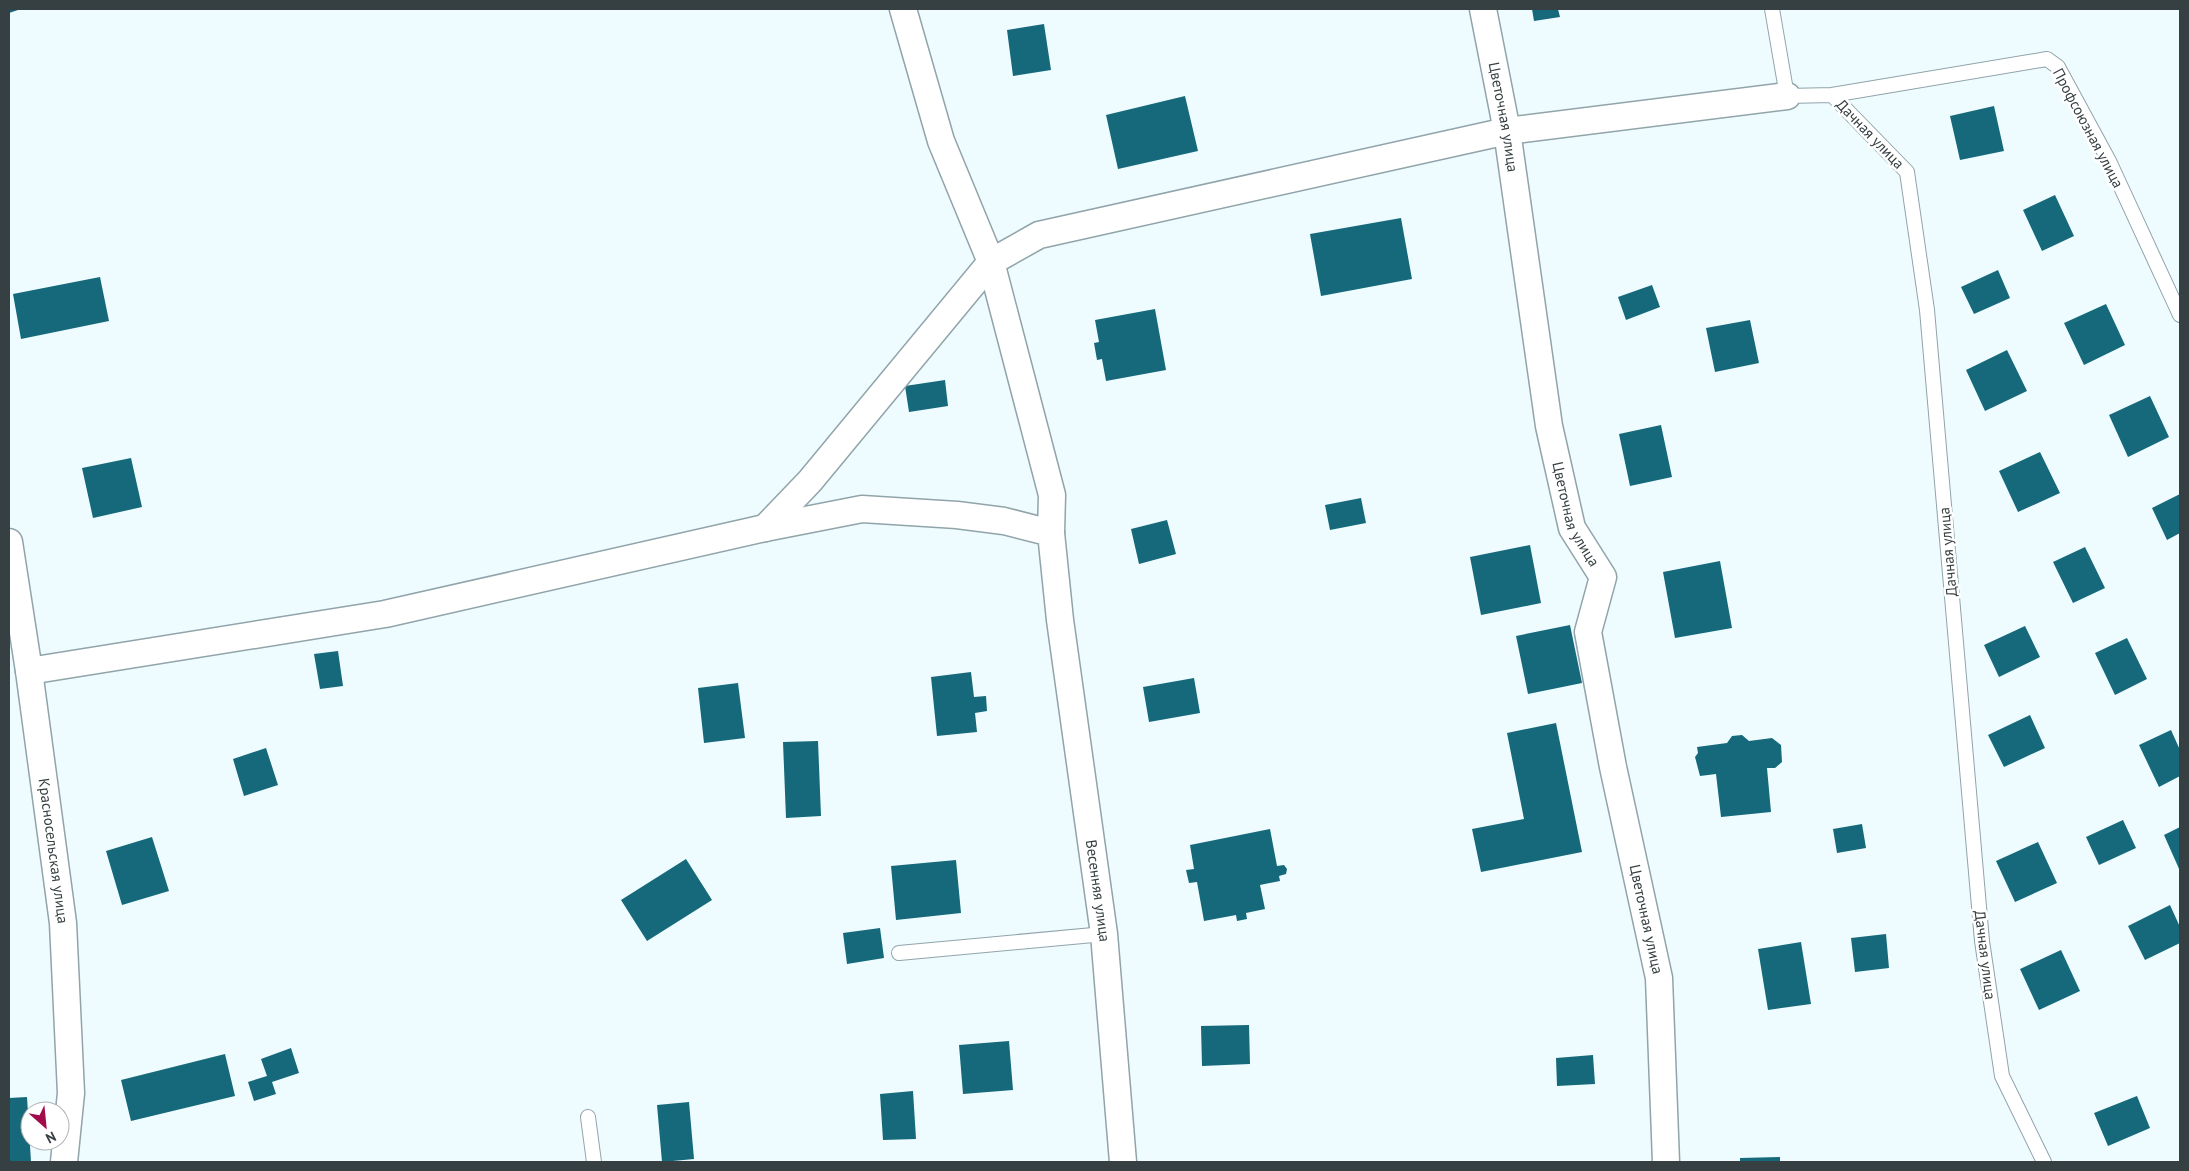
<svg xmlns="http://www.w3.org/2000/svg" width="2189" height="1171" viewBox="0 0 2189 1171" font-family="'PT Sans',sans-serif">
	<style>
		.building { fill: #15697a }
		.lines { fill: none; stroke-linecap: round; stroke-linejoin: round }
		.lane-casing { stroke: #90a4aa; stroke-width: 16 }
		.street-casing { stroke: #90a4aa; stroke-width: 29 }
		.lane { stroke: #fff; stroke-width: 14 }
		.street { stroke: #fff; stroke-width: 26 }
		.labels { text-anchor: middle; stroke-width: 5; stroke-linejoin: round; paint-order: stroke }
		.street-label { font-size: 15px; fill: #363f41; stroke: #fff }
	</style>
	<rect width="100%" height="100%" fill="#eefcff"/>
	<path class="building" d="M9,9H21L9,13Z
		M1532,9H1558L1560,17L1534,21Z
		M1044,24L1051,70L1013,76L1007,30Z
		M1185,96L1198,151L1118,169L1106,115Z
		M1994,106L2004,151L1960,160L1950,116Z
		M2055,195L2074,236L2042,251L2023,210Z
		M1401,218L1412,279L1321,296L1310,234Z
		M1998,270L2010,298L1974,314L1961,287Z
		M100,277L109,321L21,339L13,294Z
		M1652,285L1660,307L1626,320L1618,297Z
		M2106,304L2125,345L2084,365L2064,323Z
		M1155,309L1166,370L1106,381L1102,359L1097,360L1094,343L1099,342L1095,320Z
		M1750,320L1759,363L1715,372L1706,328Z
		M2007,350L2027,391L1985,411L1966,370Z
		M945,380L948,406L909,412L905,386Z
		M2150,396L2169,437L2128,457L2109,415Z
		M1661,425L1672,477L1630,486L1619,434Z
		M2040,452L2060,493L2018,512L1999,471Z
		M131,458L142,507L93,518L82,468Z
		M2180,494V533L2167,540L2152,508Z
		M1361,498L1366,523L1330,530L1325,505Z
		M1167,520L1176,554L1139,564L1131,529Z
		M1530,545L1541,603L1481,615L1470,557Z
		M2085,547L2105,588L2073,603L2053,562Z
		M1720,561L1732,628L1675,638L1663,572Z
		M1570,625L1582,683L1528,694L1516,636Z
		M2025,626L2040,657L1999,677L1984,645Z
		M2127,638L2147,679L2115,695L2095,653Z
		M338,651L343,686L320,689L314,654Z
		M971,672L974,697L986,696L987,711L975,713L977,732L937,736L931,677Z
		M1194,678L1200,713L1149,722L1143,687Z
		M738,683L745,738L704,743L698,688Z
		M2030,715L2045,748L2004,767L1988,735Z
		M1556,723L1582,852L1481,872L1472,829L1524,819L1507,733Z
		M2171,730L2180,750V776L2159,787L2139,745Z
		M1742,735L1749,741L1772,738L1781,745L1782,762L1775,768H1767L1771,812L1721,817L1716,774L1700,776L1695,757L1698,753L1697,747L1727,743L1732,736Z
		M818,741L821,816L786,818L783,742Z
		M266,748L278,785L244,796L233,759Z
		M2123,820L2136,848L2099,865L2086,837Z
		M1862,824L1866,848L1837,853L1833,829Z
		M2180,827V871L2164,835Z
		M1270,829L1277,866L1284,865L1287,869L1286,874L1279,876L1280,881L1260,885L1265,909L1246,913L1247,919L1237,921L1236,915L1204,921L1197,882L1189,883L1186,870L1194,869L1190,845Z
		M152,837L169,891L122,905L106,851Z
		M2038,842L2057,883L2015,902L1996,861Z
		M686,859L712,900L647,941L621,900Z
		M956,860L961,913L896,920L891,866Z
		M2170,905L2180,927V943L2145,960L2128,926Z
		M880,928L884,958L847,964L843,933Z
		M1886,934L1889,968L1855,972L1851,938Z
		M1801,942L1811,1004L1768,1010L1758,949Z
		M2061,950L2080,991L2039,1010L2020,969Z
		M1249,1025L1250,1064L1202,1066L1201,1026Z
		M1009,1041L1013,1090L963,1094L959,1045Z
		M291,1048L299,1073L272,1082L276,1094L254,1101L248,1082L267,1076L261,1059Z
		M225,1054L235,1096L131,1121L121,1080Z
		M1593,1055L1595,1084L1557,1086L1556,1058Z
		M913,1091L916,1139L883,1140L880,1094Z
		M2137,1096L2150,1128L2108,1146L2094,1113Z
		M27,1097L31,1162H9V1098Z
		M689,1102L694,1159L662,1162L657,1105Z
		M1780,1157V1162H1740V1158Z"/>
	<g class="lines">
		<g class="lane-casing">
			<path id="lane" d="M1772,9L1787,96L1832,95L1907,172L1927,310L1982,941L2002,1076L2044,1162
				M1832,95L2047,59L2058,67L2109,161L2180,315
				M899,953L1104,934
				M588,1117L594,1162"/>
		</g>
		<g class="street-casing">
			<g id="street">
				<path d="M903,9L941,141L991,262L1052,495L1051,533"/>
				<path id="s1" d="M1483,9L1507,131L1549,426L1572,528L1603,577L1588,632L1613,767L1659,978L1666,1162"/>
				<path d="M765,528L810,481L991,262L1039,235L1507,131L1787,96"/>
				<path id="s2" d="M9,542L29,671L63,923L71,1093L64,1162"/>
				<path id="s3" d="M29,671L385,614L765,528L862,509L957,515L1004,521L1051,533L1060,620L1104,934L1123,1162"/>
			</g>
		</g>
		<use href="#lane" class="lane"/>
		<use href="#street" class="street"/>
	</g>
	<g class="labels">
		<g class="street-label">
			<text dy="5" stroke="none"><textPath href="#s1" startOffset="110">Цветочная улица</textPath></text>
			<text transform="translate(2088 128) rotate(62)" y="5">Профсоюзная улица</text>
			<text transform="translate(1870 134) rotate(46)" y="5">Дачная улица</text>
			<text dy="5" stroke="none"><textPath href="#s1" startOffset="515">Цветочная улица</textPath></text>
			<text transform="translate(1948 552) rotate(-95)" y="5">Дачная улица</text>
			<text dy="5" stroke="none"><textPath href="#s2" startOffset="312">Красносельская улица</textPath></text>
			<text dy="5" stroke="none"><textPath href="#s3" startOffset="1401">Весенняя улица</textPath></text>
			<text dy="5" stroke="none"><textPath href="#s1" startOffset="935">Цветочная улица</textPath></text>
			<text transform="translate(1985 955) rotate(83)" y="5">Дачная улица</text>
		</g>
	</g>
	<rect width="2189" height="1171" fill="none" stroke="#363f41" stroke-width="20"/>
	<g transform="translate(45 1126) rotate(153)"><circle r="24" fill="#ffffff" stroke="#afb2b3"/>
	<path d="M0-4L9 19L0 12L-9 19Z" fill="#a30c4b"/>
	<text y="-8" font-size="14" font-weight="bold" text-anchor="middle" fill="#363f41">N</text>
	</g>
</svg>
